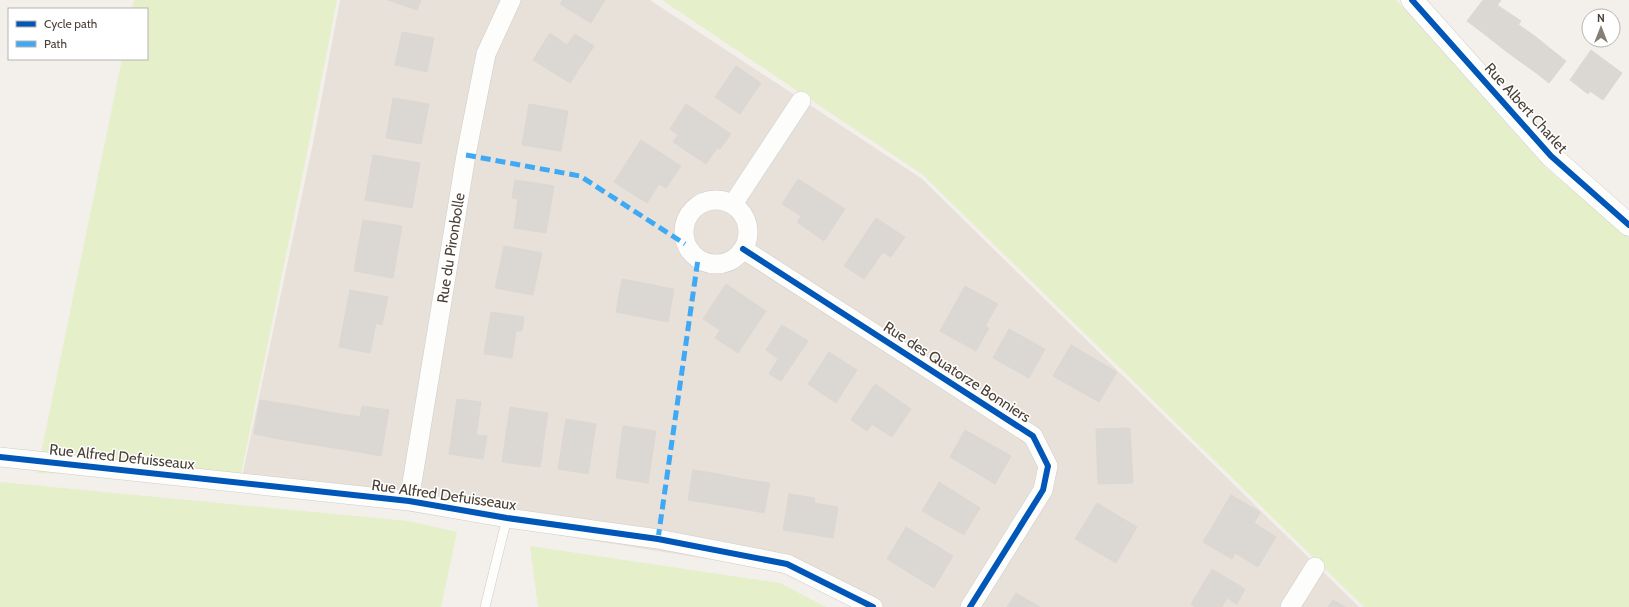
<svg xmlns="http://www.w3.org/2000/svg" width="1629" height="607" viewBox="0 0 1629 607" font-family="Cabin,sans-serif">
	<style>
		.residential { fill: #e8e1d9 }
		.green { fill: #e5efca }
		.building { fill: #dbd7d2; stroke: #dcd7d2 }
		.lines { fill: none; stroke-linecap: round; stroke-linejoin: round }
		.service-casing { stroke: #d0ccc8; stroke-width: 10 }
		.minor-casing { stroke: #d0ccc8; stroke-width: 20 }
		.tertiary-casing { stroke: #d0ccc8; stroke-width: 23 }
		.service { stroke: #fdfdfc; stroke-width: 9 }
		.minor { stroke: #fdfdfc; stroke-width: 19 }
		.tertiary { stroke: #fdfdfc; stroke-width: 22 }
		.quiet { stroke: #3fa9f5; stroke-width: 5; stroke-dasharray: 10 5; stroke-linecap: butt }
		.cycleway-casing { stroke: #fff; stroke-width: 8 }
		.cycleway { stroke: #0057b8; stroke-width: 6 }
		.labels { text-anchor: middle; stroke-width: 3; stroke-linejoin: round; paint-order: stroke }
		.street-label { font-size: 15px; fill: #4b4036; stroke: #fff }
	</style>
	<rect width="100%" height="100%" fill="#f3f0ec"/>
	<path class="residential" d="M340,0H650L921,178L1359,607H853L783,571L406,511L242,477L313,143Z"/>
	<path class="green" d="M134,0H337L309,143L240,479L37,473L122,59H147V9H132Z
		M662,0H1396L1545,167L1629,238V607H1364L923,175Z
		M0,482L408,521L457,532L441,607H0Z
		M530,546L780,583L826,607H538Z"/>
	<path class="building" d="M388,0H421L417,10Z
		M563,0H605L591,23L560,4Z
		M1483,0H1501L1479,30L1467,21Z
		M1497,5L1521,21L1502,48L1479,30Z
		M1519,25L1536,37L1518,60L1502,48Z
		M402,32L434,38L427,72L395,65Z
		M550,33L567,45L575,34L594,46L570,83L533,60Z
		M1536,37L1552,50L1535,72L1518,60Z
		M1552,50L1566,61L1549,83L1535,72Z
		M1591,50L1622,73L1603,100L1590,91L1588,94L1570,80Z
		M736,66L761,83L740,114L715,97Z
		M393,98L429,104L421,144L386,138Z
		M529,104L568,111L561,151L522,145Z
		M686,104L731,134L720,149L717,148L706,164L673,142L678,135L670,129Z
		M641,140L681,166L666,188L659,184L647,203L614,182Z
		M373,155L420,163L412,208L365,200Z
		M798,179L845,209L824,241L797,222L801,216L782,204Z
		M515,180L554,186L546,233L514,228L518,199L512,198Z
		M876,218L905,237L891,257L883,252L864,279L844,266Z
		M363,220L402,226L393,278L354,271Z
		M504,246L542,253L533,295L495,288Z
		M622,279L674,289L668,322L616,312Z
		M726,284L766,311L738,353L715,338L720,330L703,319Z
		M965,286L998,304L985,326L989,328L976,351L940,331Z
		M350,290L388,297L382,325L376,323L370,353L339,347Z
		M491,312L524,317L522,331H516L512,358L484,354Z
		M782,325L808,341L781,381L769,374L778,359L766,350Z
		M1009,329L1045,349L1029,378L993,358Z
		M1071,345L1117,372L1099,402L1053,376Z
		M829,352L857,370L836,403L808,384Z
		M875,384L911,409L892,437L872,424L867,431L851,420Z
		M457,399L481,402L476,435L487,436L483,459L449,454Z
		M260,400L286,404L280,439L254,434Z
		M286,404L309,408L303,443L280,439Z
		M362,406L389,410L381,456L354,451Z
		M510,407L548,413L540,467L502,462Z
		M309,408L334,413L328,447L303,443Z
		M334,413L360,417L354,451L328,447Z
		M566,419L596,424L588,474L558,469Z
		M623,426L656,431L648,483L616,478Z
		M1130,428L1133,483L1098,484L1096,429Z
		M965,430L1011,456L995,484L950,457Z
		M693,470L718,474L713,504L688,500Z
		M718,474L743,479L738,508L713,504Z
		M743,479L770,483L764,513L738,508Z
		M939,482L980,508L964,535L922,511Z
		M789,494L815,498L810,534L783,530Z
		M1231,495L1260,512L1254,523L1276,537L1258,567L1235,553L1232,559L1203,542Z
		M814,503L838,507L833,538L810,534Z
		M1097,503L1137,527L1116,563L1075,539Z
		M906,527L953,556L934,588L887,559Z
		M1212,569L1245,589L1237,604L1227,598L1222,607H1195L1191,604Z
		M1016,593L1040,607H1007Z
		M1333,600L1345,607H1328Z"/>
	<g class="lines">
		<g class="service-casing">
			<path id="service" d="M485,607L507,518"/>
		</g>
		<g class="minor-casing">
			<path id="minor" d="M684 232a32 32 0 1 1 64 0a32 32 0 1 1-64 0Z
				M733,204L801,101
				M743,249L1033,436L1048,466L1043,490L970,607
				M0,457L409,501L507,518L658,539L787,564L873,607
				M409,501L466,155L486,54L511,0
				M1290,607L1315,567"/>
		</g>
		<g class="tertiary-casing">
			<path id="tertiary" d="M1412,0L1551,156L1629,225"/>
		</g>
		<use href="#service" class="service"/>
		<use href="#minor" class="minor"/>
		<use href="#tertiary" class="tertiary"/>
		<path class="quiet" d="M466,155L580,176L685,244
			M658,539L698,259"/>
		<g class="cycleway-casing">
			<path id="cycleway" d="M1412,0L1551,156L1629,225
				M743,249L1033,436L1048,466L1043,490L970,607
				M0,457L409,501L507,518L658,539L787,564L873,607"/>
		</g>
		<use href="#cycleway" class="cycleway"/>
	</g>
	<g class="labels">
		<g class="street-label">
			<text transform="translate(1526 108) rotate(48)" y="5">Rue Albert Charlet</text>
			<text transform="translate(451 248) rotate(-81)" y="5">Rue du Pironbolle</text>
			<text transform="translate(957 372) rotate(33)" y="5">Rue des Quatorze Bonniers</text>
			<text transform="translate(122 457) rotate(6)" y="5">Rue Alfred Defuisseaux</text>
			<text transform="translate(444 495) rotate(8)" y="5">Rue Alfred Defuisseaux</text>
		</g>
	</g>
	<rect x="8" y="8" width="140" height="52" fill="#ffffff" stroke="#b7b3af"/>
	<rect x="16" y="21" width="20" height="6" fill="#0057b8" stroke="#b7b3af"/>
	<text x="44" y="28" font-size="12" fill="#4b4036">Cycle path</text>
	<rect x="16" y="41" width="20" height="6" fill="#3fa9f5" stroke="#b7b3af"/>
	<text x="44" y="48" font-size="12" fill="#4b4036">Path</text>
	<g transform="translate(1601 28)"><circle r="19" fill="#ffffff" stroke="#b7b3af"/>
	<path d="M0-3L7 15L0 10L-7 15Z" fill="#867e76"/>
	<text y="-6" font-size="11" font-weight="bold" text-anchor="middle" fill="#4b4036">N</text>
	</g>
</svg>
